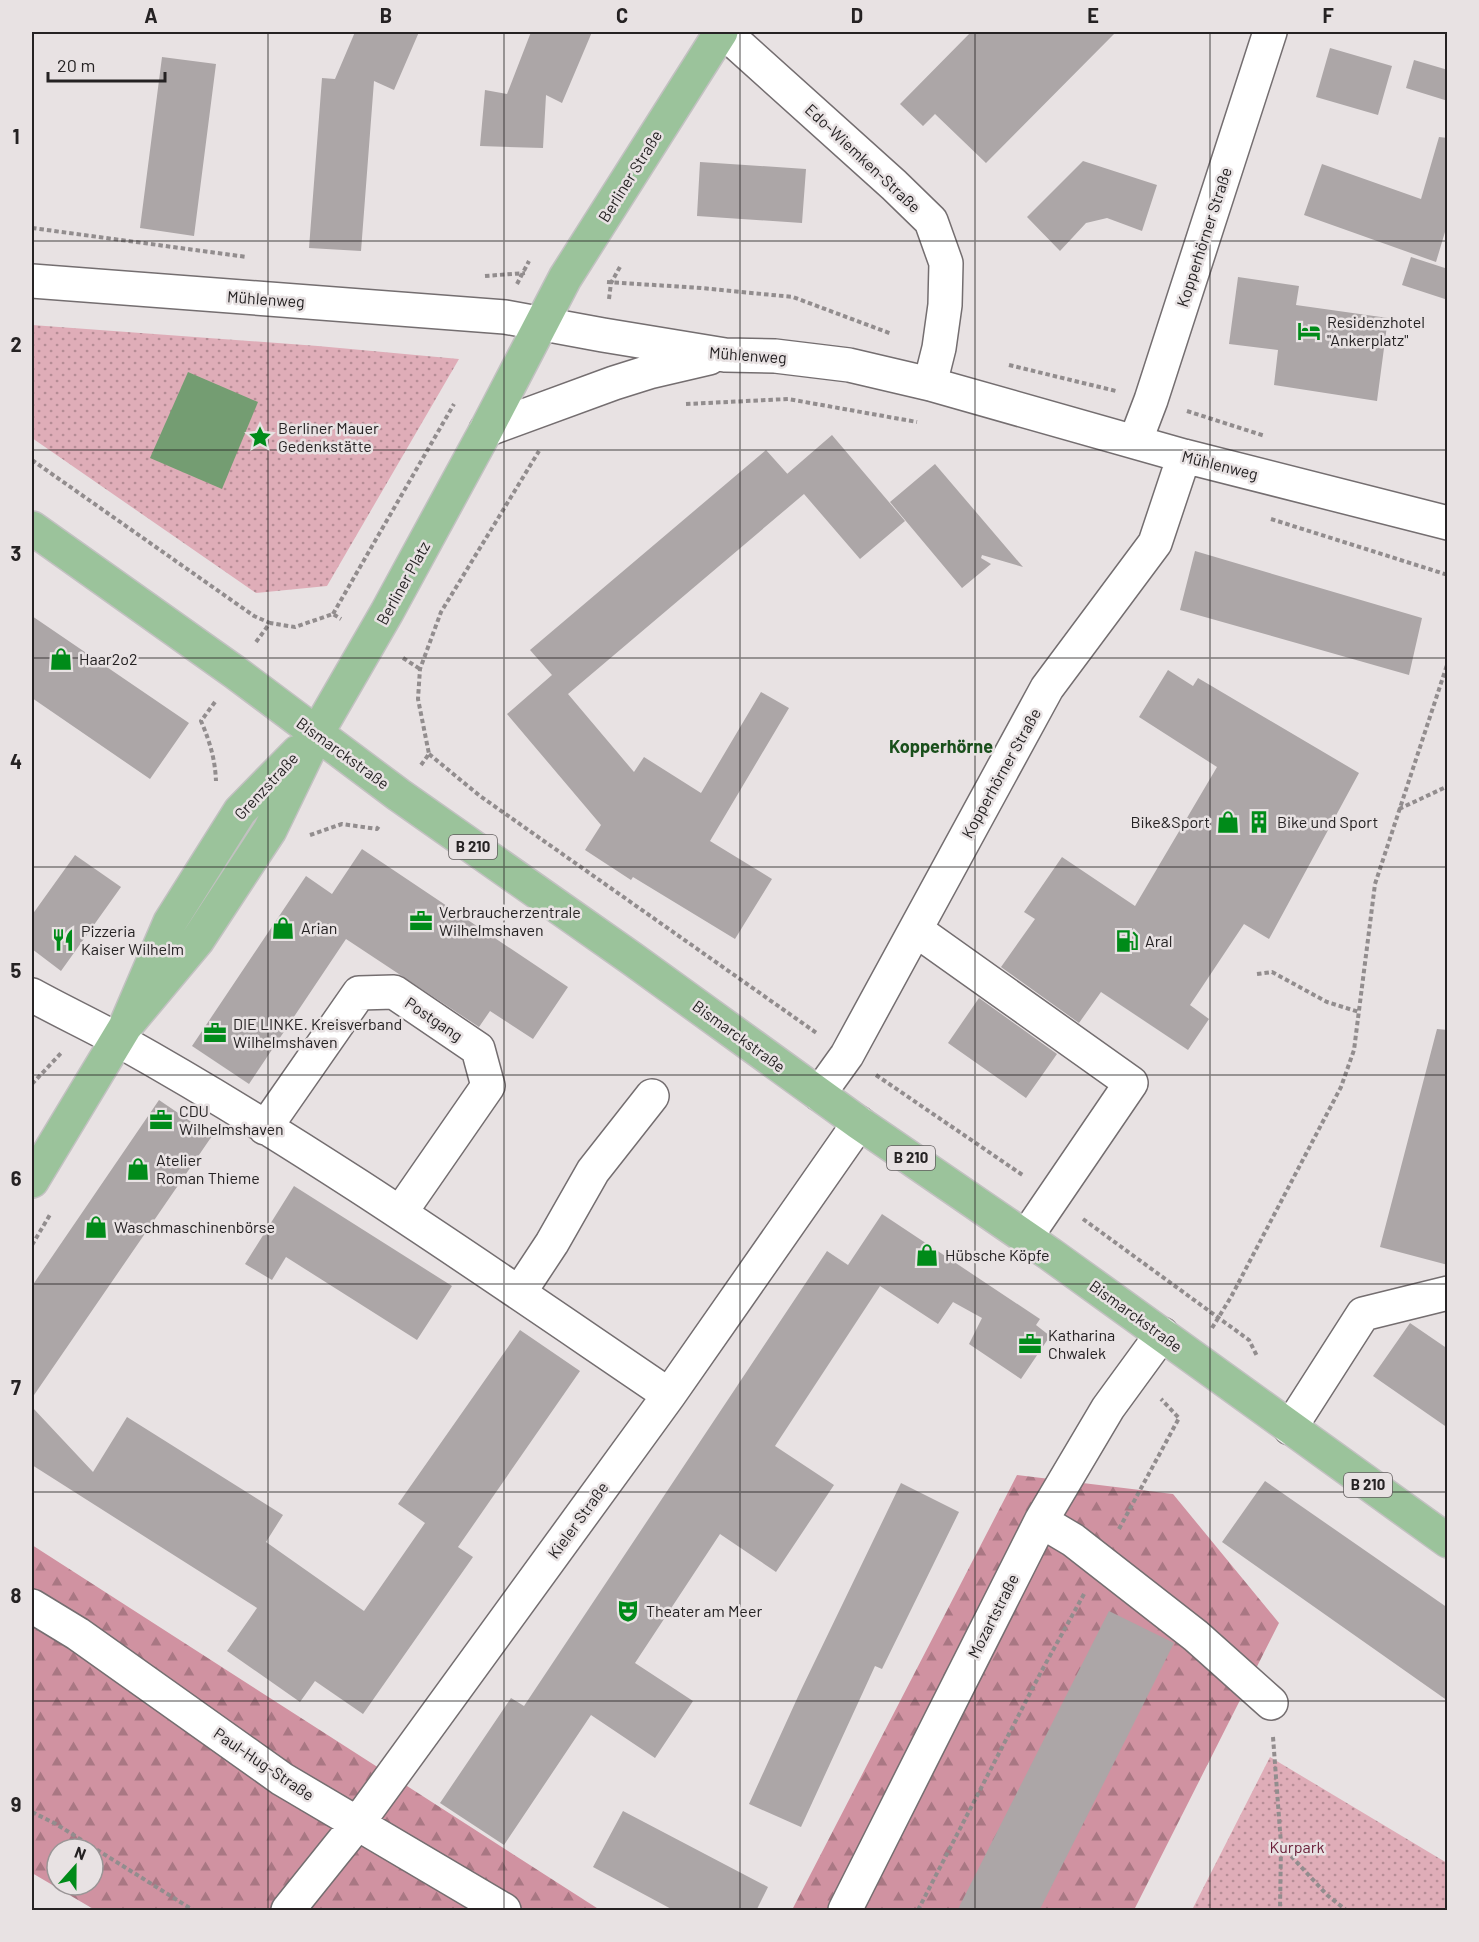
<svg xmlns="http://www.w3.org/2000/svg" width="1479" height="1942" viewBox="0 0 1479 1942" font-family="Barlow,sans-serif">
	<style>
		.grass { fill: url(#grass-dots) }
		.forest { fill: url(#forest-firs); fill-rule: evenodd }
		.water { fill: #749d72 }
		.building { fill: #aca6a7 }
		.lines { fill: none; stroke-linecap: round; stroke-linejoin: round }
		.minor-casing { stroke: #746e70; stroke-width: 36 }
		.major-casing { stroke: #c2c1c1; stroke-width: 36 }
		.path { stroke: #928d8e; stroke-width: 4; stroke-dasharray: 4.5 3; stroke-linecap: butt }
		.minor { stroke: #fff; stroke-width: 33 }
		.major { stroke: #9bc39b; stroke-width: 33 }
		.grid { fill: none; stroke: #252223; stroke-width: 1.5; stroke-opacity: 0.55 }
		.labels { text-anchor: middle; stroke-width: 5; stroke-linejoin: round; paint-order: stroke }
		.shield { fill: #e8e2e3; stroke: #605c5d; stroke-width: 1.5 }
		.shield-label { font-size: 15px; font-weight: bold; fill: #252223 }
		.street-label { font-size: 16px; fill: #252223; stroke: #e8e2e3 }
		.poi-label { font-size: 16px; fill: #252223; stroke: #e8e2e3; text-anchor: start }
		.park-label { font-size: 16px; fill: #6a213a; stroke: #e8e2e3 }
		.neighbourhood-label { font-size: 18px; font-weight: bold; fill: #194f1b; stroke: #e8e2e3 }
		.neatline { fill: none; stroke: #252223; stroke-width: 2 }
		.grid-label { font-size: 20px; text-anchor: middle; font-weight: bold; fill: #252223 }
	</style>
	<defs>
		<pattern id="grass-dots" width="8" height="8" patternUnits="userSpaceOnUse" patternTransform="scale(1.5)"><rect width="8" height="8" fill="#dfadb8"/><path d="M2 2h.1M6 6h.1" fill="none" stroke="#b58c95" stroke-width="1.8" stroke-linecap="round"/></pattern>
		<pattern id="forest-firs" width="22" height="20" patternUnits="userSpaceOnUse" patternTransform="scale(1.5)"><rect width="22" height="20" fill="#d092a1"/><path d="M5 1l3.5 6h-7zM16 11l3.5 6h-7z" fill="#a97783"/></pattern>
	</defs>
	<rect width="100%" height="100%" fill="#e8e2e3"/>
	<path class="grass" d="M32,325L318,346L459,359L327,586L256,593L32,438Z
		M1270,1757L1447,1863V1910H1192Z"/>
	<path class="forest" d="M1017,1475L1173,1494L1279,1623L1134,1910H792Z
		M32,1545L600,1910H95L32,1873ZM57,1849H93V1885H57Z"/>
	<path class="water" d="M188,372L258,402L222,489L150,458Z"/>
	<path class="building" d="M355,32H419L394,90L374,81L361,251L309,248L322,78L335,79Z
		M531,32H592L562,103L546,95L543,148L480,146L485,90L507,94Z
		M971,32H1116L986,163L935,114L923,126L900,104Z
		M1330,48L1392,66L1378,115L1316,97Z
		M162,57L216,64L194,236L140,228Z
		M1414,60L1448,70V101L1406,88Z
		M1439,137L1448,138V222L1436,262L1304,215L1322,164L1421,199Z
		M1083,161L1157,185L1142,231L1107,218L1086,223L1060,251L1027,217Z
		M700,162L806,169L802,223L697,216Z
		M1411,257L1448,269V300L1402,285Z
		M1238,277L1299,286L1296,305L1388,318L1377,401L1274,385L1278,350L1229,344Z
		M832,435L905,521L860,559L804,494L568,694L634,772L644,757L701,793L761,692L789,708L710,841L772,879L735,939L633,877L631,880L585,850L601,825L507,714L552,675L530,650L766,450L792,479L787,474Z
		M935,464L1023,567L982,555L981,558L991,564L962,588L890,502Z
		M1195,551L1422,618L1409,675L1180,610Z
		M32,616L189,723L150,779L32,698Z
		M1168,670L1193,686L1198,678L1359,773L1269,939L1244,924L1190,1005L1209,1019L1188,1050L1101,992L1079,1023L1001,967L1035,919L1024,912L1062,857L1135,906L1217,767L1139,717Z
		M362,849L568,987L533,1039L490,1011L479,1027L346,939L249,1084L192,1046L306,876L332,894Z
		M75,855L121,887L61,971L32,949V915Z
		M979,998L1057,1054L1026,1098L948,1043Z
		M1437,1029L1448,1030V1265L1380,1247Z
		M159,1100L212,1136L32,1398V1286Z
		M294,1186L452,1286L417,1340L286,1257L272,1280L245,1264Z
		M882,1214L1040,1319L1036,1325L1050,1336L1021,1379L969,1344L982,1318L953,1302L938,1324L880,1286L775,1446L834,1485L776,1572L720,1534L635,1663L693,1701L655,1758L591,1715L504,1845L440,1803L511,1698L524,1706L827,1251L848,1265Z
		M1410,1323L1448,1349V1428L1373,1376Z
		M520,1330L580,1371L458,1547L473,1557L363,1714L315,1681L300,1702L227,1651L257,1608L32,1465V1407L93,1472L127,1417L283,1515L266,1542L364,1611L425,1523L398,1504Z
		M1265,1481L1448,1608V1701L1222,1542Z
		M901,1483L959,1512L882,1669L875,1666L801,1827L749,1804L801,1690Z
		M1109,1611L1174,1643L1125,1741L1039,1911H957Z
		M623,1811L768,1887L756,1911H675L593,1867Z"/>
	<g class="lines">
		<g class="minor-casing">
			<path id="minor" d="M724,32L894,185L931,221L946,263L945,305L939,348L930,384
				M32,281L505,317L603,335L725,355L775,356L849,365L930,384L1184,456L1448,523
				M486,430L614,383L649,372L709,358
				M1135,442L1151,400L1270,32
				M916,930L1131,1083L1026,1237
				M32,995C61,1011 91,1025 120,1041C310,1147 489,1273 669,1395
				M819,1094L847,1055L1047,688L1155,543L1184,456
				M265,1128L359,993L394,992L478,1049L488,1086L400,1213
				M519,1293L552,1243L593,1171L652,1096
				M1290,1428L1363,1314L1448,1293
				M1041,1521L1073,1540L1196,1636L1271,1703
				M32,1606L78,1634L282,1779L504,1910
				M288,1910L357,1824L669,1395L859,1123
				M845,1910L1041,1521L1108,1408L1162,1334"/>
		</g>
		<g class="major-casing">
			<path id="major" d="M32,528L236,673L399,795L631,958L859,1123L1050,1254L1448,1541
				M125,1027L197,941L270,830L317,733L387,612L486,430L565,278L721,32
				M32,1181L125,1027L170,922L240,811L298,752"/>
		</g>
		<path class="path" d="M32,228L247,257
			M485,276L525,273
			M607,282L701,288L793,297L892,334
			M517,284L529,261
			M609,299L611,283L621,265
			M1009,365L1116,391
			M686,404L788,399L917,422
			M1187,411L1265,436
			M32,460L254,616L270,623
			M1271,519L1448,575
			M333,614L454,404
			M256,642L270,623L295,627L333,614L341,619
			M403,658L420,669
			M215,702L201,721C210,742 215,759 216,781
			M429,754L480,796L818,1034
			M421,765L429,754L418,699L420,669L441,612L539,451
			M1399,809L1448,786
			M310,835L342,824L377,829L379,826
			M1257,974L1272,972L1327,1002L1359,1012
			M876,1075L1024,1176
			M32,1084L62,1052
			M1083,1219L1249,1340L1257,1356
			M32,1245L51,1213
			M1212,1328L1231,1297L1341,1087L1354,1050L1375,884L1448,662
			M1119,1529L1179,1418L1161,1399
			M1273,1737L1281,1844L1280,1910
			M32,1812L56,1824L193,1910
			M1281,1845L1327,1895L1346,1910
			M918,1910L1041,1672L1084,1594"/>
		<use href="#minor" class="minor"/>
		<use href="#major" class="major"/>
	</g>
	<path class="grid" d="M268,32V1910M504,32V1910M740,32V1910M975,32V1910M1210,32V1910M32,241H1448M32,450H1448M32,658H1448M32,867H1448M32,1075H1448M32,1284H1448M32,1492H1448M32,1701H1448"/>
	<defs>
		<g id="hotel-bare" transform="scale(1.8)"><path d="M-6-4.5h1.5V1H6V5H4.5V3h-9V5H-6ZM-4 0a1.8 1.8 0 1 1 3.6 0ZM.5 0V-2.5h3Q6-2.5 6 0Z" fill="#008b19" stroke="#e8e2e3" stroke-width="2.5" paint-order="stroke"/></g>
		<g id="sight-bare" transform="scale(1.8)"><path d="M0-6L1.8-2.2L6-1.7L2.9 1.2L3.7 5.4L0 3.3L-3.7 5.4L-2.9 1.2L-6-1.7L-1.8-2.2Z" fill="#008b19" stroke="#e8e2e3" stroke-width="2.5" paint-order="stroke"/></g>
		<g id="shop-bare" transform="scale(1.8)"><path d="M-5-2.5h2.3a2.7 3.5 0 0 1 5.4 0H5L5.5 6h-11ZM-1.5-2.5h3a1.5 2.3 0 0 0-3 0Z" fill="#008b19" stroke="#e8e2e3" stroke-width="2.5" paint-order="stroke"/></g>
		<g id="building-bare" transform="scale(1.8)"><path d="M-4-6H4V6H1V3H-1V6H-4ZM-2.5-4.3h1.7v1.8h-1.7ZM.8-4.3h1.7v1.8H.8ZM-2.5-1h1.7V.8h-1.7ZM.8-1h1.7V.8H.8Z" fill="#008b19" stroke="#e8e2e3" stroke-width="2.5" paint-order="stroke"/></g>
		<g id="office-bare" transform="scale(1.8)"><path d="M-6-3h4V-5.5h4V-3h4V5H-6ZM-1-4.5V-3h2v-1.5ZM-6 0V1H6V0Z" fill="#008b19" stroke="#e8e2e3" stroke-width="2.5" paint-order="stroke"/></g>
		<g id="restaurant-bare" transform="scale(1.8)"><path d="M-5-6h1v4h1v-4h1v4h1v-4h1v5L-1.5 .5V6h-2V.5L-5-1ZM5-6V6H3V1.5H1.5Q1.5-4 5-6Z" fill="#008b19" stroke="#e8e2e3" stroke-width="2.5" paint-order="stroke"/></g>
		<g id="fuel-bare" transform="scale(1.8)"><path d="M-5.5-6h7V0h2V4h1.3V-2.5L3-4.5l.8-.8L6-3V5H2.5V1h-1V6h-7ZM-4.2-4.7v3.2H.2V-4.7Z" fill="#008b19" stroke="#e8e2e3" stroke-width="2.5" paint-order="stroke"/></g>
		<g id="theatre-bare" transform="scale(1.8)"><path d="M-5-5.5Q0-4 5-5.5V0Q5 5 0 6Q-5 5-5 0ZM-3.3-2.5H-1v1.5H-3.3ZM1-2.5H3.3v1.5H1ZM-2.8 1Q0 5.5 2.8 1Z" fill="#008b19" stroke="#e8e2e3" stroke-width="2.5" paint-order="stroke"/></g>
	</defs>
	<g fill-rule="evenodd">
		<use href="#hotel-bare" x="1309" y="331"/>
		<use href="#sight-bare" x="260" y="437"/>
		<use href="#shop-bare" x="61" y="659"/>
		<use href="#shop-bare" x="1228" y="822"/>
		<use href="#building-bare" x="1259" y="822"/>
		<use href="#office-bare" x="421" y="921"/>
		<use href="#shop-bare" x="283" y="928"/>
		<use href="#restaurant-bare" x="63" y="940"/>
		<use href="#fuel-bare" x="1127" y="941"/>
		<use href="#office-bare" x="215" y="1033"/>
		<use href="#office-bare" x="161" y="1120"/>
		<use href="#shop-bare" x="138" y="1169"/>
		<use href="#shop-bare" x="96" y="1227"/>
		<use href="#shop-bare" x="927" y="1255"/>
		<use href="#office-bare" x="1030" y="1344"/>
		<use href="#theatre-bare" x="628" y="1611"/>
	</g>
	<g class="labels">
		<g class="shield">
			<rect x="449" y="835" width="48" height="24" rx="4.5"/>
			<rect x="887" y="1146" width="48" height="24" rx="4.5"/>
			<rect x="1344" y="1473" width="48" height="24" rx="4.5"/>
		</g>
		<g class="shield-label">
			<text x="473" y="852">B 210</text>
			<text x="911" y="1163">B 210</text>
			<text x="1368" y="1490">B 210</text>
		</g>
		<g class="street-label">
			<text transform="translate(863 158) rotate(43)" y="6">Edo-Wiemken-Straße</text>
			<text transform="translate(630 176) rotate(-58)" y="6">Berliner Straße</text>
			<text transform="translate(1204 237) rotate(-72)" y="6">Kopperhörner Straße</text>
			<text transform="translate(266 299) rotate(4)" y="6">Mühlenweg</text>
			<text transform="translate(748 355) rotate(4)" y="6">Mühlenweg</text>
			<text transform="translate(1220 465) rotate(14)" y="6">Mühlenweg</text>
			<text transform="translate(403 583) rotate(-61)" y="6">Berliner Platz</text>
			<text transform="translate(343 753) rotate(36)" y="6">Bismarckstraße</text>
			<text transform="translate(1001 773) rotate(-61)" y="6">Kopperhörner Straße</text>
			<text transform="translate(266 786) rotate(-47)" y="6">Grenzstraße</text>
			<text transform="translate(434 1019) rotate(34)" y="6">Postgang</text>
			<text transform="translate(739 1036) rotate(36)" y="6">Bismarckstraße</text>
			<text transform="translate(1136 1316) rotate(36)" y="6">Bismarckstraße</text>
			<text transform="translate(578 1520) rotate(-54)" y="6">Kieler Straße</text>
			<text transform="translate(993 1616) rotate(-63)" y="6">Mozartstraße</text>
			<text transform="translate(264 1764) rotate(34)" y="6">Paul-Hug-Straße</text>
		</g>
		<g class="poi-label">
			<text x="1327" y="328">Residenzhotel<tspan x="1327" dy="18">"Ankerplatz"</tspan></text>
			<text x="278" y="434">Berliner Mauer<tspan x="278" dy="18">Gedenkstätte</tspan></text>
			<text x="79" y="665">Haar2o2</text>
			<text x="1210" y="828" text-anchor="end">Bike&amp;Sport</text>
			<text x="1277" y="828">Bike und Sport</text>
			<text x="439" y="918">Verbraucherzentrale<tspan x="439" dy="18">Wilhelmshaven</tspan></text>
			<text x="301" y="934">Arian</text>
			<text x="81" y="937">Pizzeria<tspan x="81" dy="18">Kaiser Wilhelm</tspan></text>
			<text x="1145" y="947">Aral</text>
			<text x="233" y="1030">DIE LINKE. Kreisverband<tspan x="233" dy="18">Wilhelmshaven</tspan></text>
			<text x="179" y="1117">CDU<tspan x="179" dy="18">Wilhelmshaven</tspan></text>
			<text x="156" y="1166">Atelier<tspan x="156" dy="18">Roman Thieme</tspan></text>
			<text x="114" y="1233">Waschmaschinenbörse</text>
			<text x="945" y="1261">Hübsche Köpfe</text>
			<text x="1048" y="1341">Katharina<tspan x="1048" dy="18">Chwalek</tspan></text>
			<text x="646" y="1617">Theater am Meer</text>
		</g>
		<g class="park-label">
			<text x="1297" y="1853">Kurpark</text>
		</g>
		<g class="neighbourhood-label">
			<text x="941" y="753">Kopperhörne</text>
		</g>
	</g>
	<rect width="1479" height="1942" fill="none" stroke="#e8e2e3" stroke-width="66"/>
	<g transform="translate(75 1867) rotate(21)"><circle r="28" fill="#e8e2e3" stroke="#9a9596" stroke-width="1.5"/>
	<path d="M0-4.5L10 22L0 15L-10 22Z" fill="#008b19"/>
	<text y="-9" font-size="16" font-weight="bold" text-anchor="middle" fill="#252223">N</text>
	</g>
	<path d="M48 72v9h117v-9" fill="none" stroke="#252223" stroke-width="3"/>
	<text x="57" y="72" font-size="18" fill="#252223" stroke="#e8e2e3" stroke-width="4.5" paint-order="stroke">20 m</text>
	<rect x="33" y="33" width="1413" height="1876" class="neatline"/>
	<g class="grid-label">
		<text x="151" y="23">A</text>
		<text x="386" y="23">B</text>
		<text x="622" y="23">C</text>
		<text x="857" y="23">D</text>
		<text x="1093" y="23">E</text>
		<text x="1328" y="23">F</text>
		<text x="16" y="144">1</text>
		<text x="16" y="352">2</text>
		<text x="16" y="561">3</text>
		<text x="16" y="769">4</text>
		<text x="16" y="978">5</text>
		<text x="16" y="1186">6</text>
		<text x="16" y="1395">7</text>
		<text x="16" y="1603">8</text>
		<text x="16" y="1812">9</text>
	</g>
</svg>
